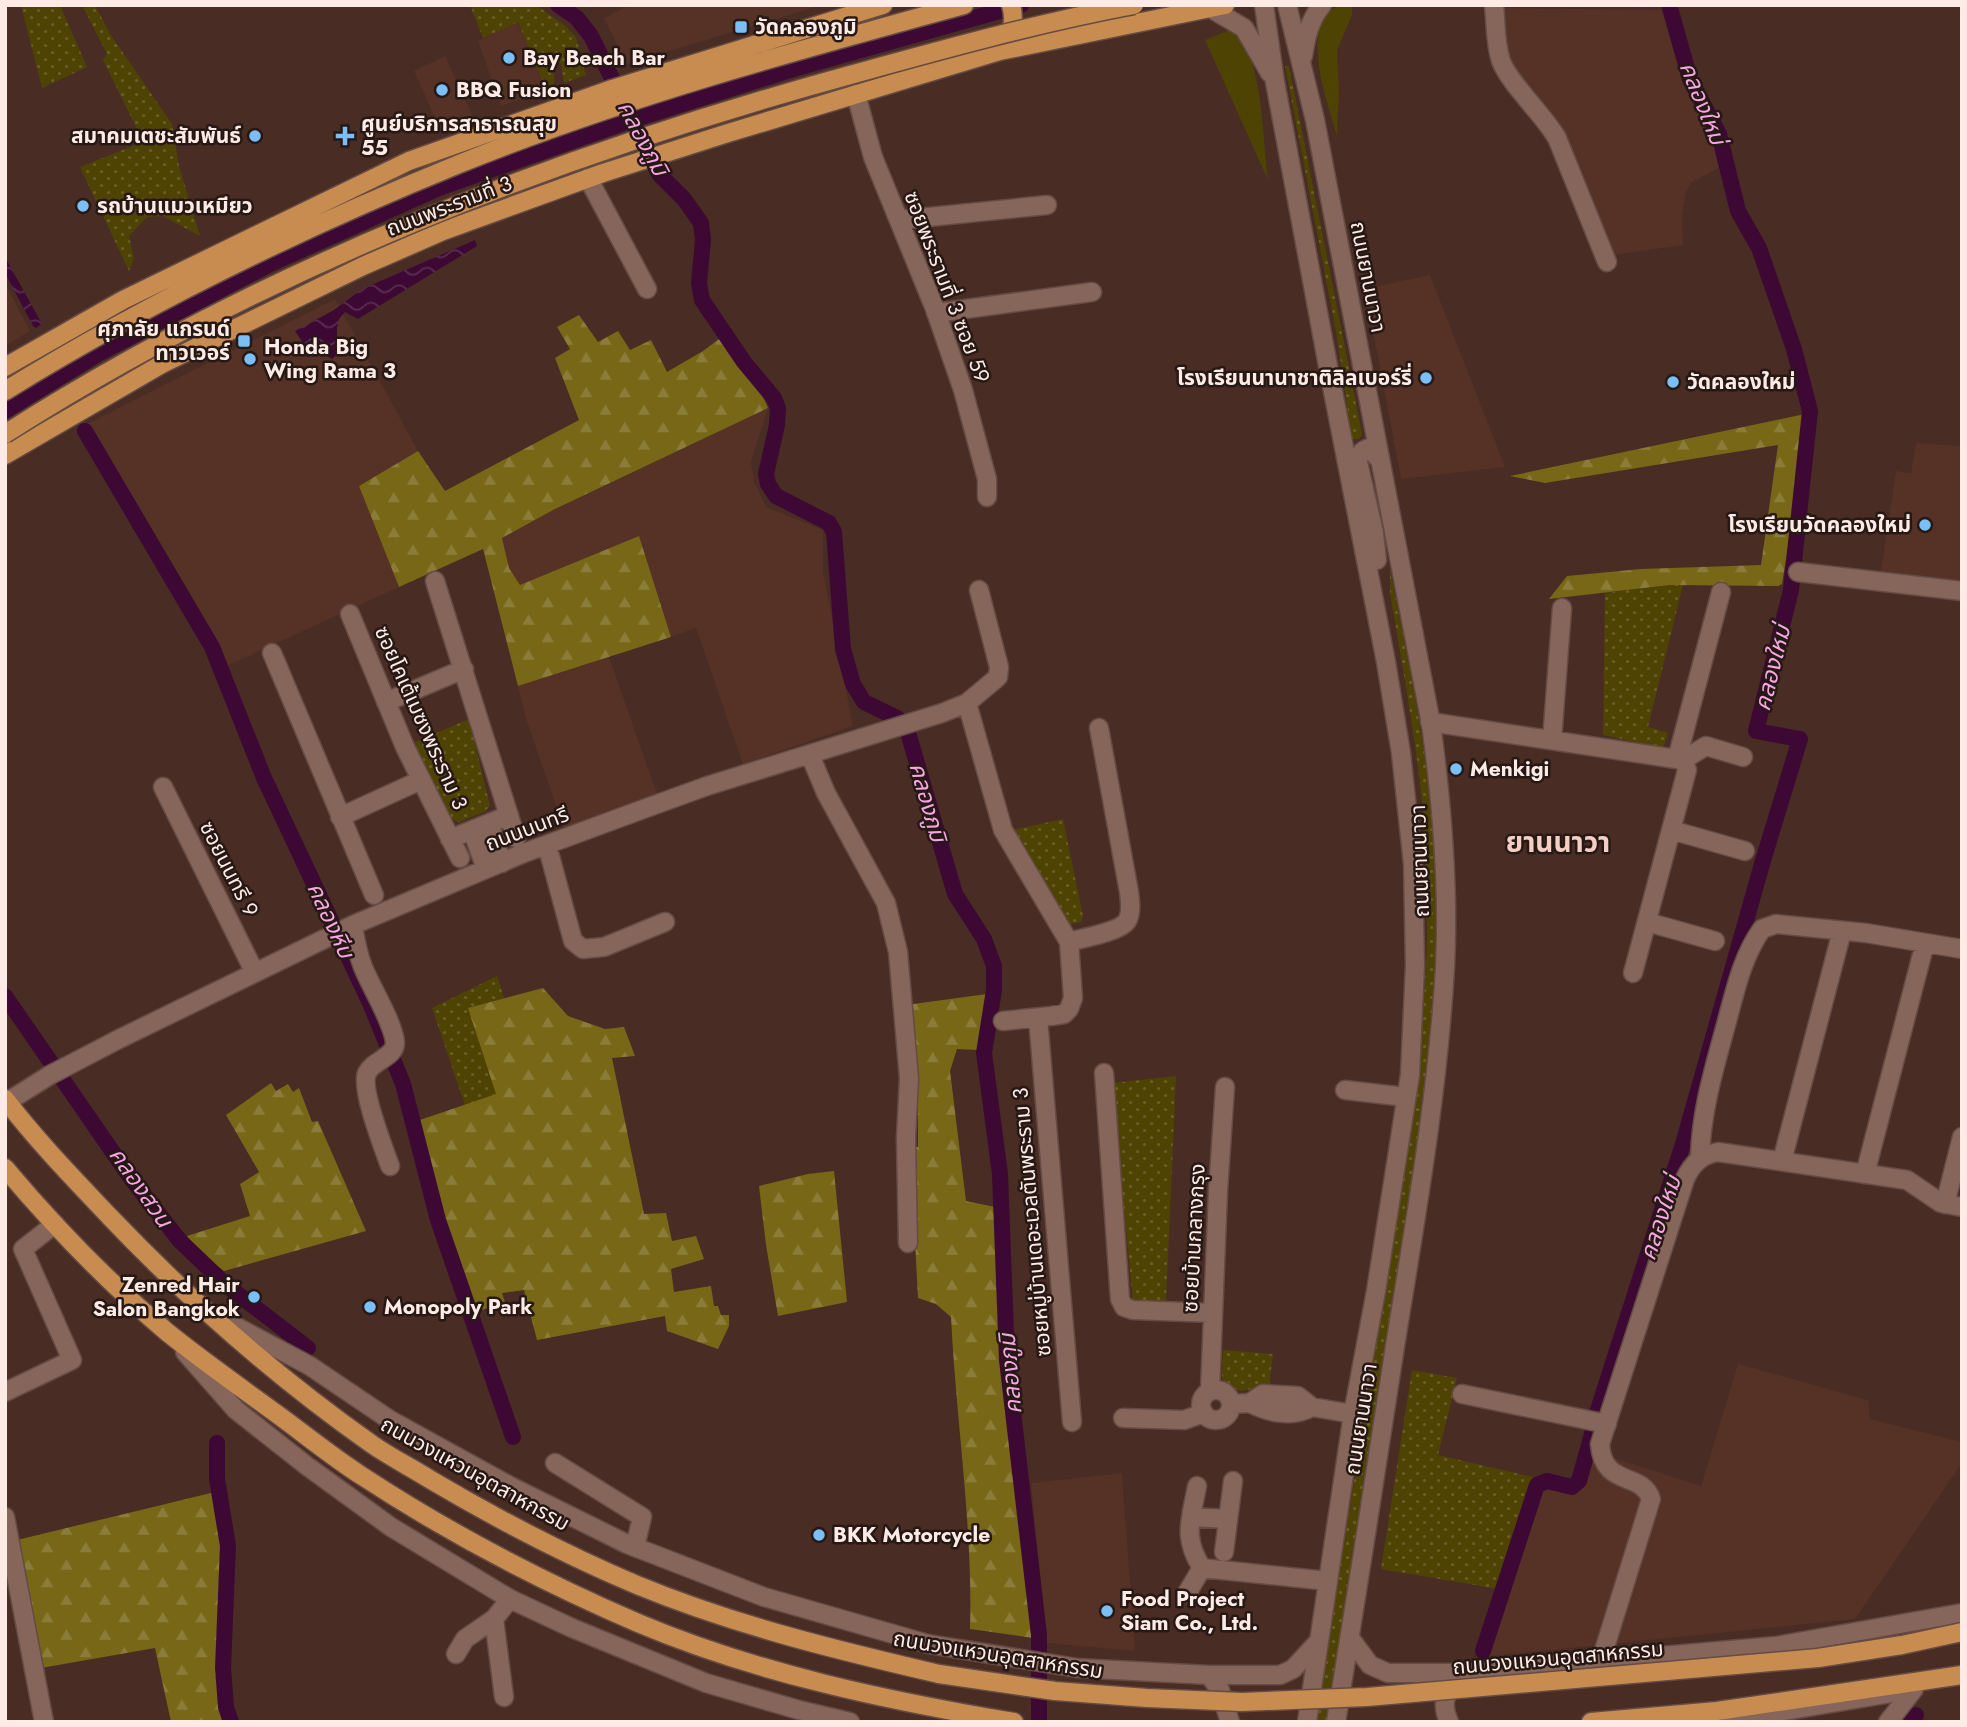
<svg xmlns="http://www.w3.org/2000/svg" width="1967" height="1727" viewBox="0 0 1967 1727" font-family="Jost,'Noto Sans Thai',sans-serif">
	<style>
		.built { fill: #553126 }
		.grass { fill: url(#grass-dots) }
		.forest { fill: url(#forest-firs) }
		.park { fill: #4f4304 }
		.water { fill: url(#water-waves) }
		.lines { fill: none; stroke-linecap: round; stroke-linejoin: round }
		.canal { stroke: #3d0934; stroke-width: 16 }
		.minor-casing { stroke: #644b44; stroke-width: 21 }
		.tertiary-casing { stroke: #644b44; stroke-width: 21 }
		.secondary-casing { stroke: #644b44; stroke-width: 21 }
		.primary-casing { stroke: #644b44; stroke-width: 21 }
		.minor { stroke: #86655b; stroke-width: 18 }
		.tertiary { stroke: #86655b; stroke-width: 18 }
		.secondary { stroke: #86655b; stroke-width: 18 }
		.primary { stroke: #c98c50; stroke-width: 18 }
		.primary-bridge-casing { stroke: #644b44; stroke-width: 21; stroke-linecap: butt }
		.primary-bridge { stroke: #c98c50; stroke-width: 18 }
		.poi-dot { fill: #7abff8; stroke: #261814; stroke-width: 2.5 }
		.labels { text-anchor: middle; stroke-width: 5; stroke-linejoin: round; paint-order: stroke }
		.poi-label { font-size: 21px; font-weight: bold; fill: #feebe5; stroke: #261814; text-anchor: start }
		.street-label { font-size: 21px; fill: #feebe5; stroke: #261814 }
		.water-label { font-size: 23px; font-style: italic; fill: #f6a6e3; stroke: #261814 }
		.district-label { font-size: 28px; font-weight: bold; fill: #f5cfc4; stroke: #261814 }
	</style>
	<defs>
		<pattern id="grass-dots" width="8" height="8" patternUnits="userSpaceOnUse" patternTransform="scale(1.75)"><rect width="8" height="8" fill="#4f4304"/><path d="M2 2h.1M6 6h.1" fill="none" stroke="#695e28" stroke-width="1.8" stroke-linecap="round"/></pattern>
		<pattern id="forest-firs" width="22" height="20" patternUnits="userSpaceOnUse" patternTransform="scale(1.75)"><rect width="22" height="20" fill="#776717"/><path d="M5 1l3.5 6h-7zM16 11l3.5 6h-7z" fill="#8b7d39"/></pattern>
		<pattern id="water-waves" width="16" height="10" patternUnits="userSpaceOnUse" patternTransform="scale(1.75)"><rect width="16" height="10" fill="#3d0934"/><path d="M0 5q4-4 8 0t8 0" fill="none" stroke="#5a2d51"/></pattern>
	</defs>
	<rect width="100%" height="100%" fill="#492c24"/>
	<path class="built" d="M630,5H822L626,64L604,18Z
		M1499,8L1666,10L1688,86L1702,105L1712,126L1723,166L1692,182L1686,192L1682,215L1683,245L1614,255L1509,64Z
		M517,21L546,90L501,106L478,41Z
		M445,56L473,117L440,129L414,71Z
		M1430,275L1505,467L1401,479L1365,289Z
		M5,283L30,331L5,346Z
		M335,299L418,451L359,486L399,587L227,666L87,424Z
		M768,408L751,462L754,481L766,507L823,530V572L853,726L743,764L696,628L671,637L639,536L519,586L509,568L502,538L555,509Z
		M1916,443L1962,446V585L1880,577L1896,471L1911,473Z
		M609,657L657,794L565,831L526,719L518,686Z
		M1738,1364L1868,1400L1870,1419L1962,1442V1463L1855,1619L1483,1657L1538,1488L1547,1484L1578,1492L1592,1451L1701,1486Z
		M1122,1473L1135,1651L1047,1643L1031,1483Z"/>
	<path class="grass" d="M21,5H60L87,67L42,88Z
		M82,5H95L110,34L172,124L179,166L200,236L163,216L147,217L129,236L134,258L129,271L80,167L138,144L139,133L103,60L107,54Z
		M470,5H536L564,25L576,37L586,75L564,83L561,63H554V87L546,90L518,22L483,38Z
		M1285,66H1289L1362,434L1359,439H1352L1336,331Z
		M1390,569C1408,664 1431,761 1435,857C1439,956 1430,1055 1416,1153L1327,1722H1316L1410,1127C1422,1037 1431,947 1426,856C1422,767 1404,679 1390,592Z
		M1670,585H1683L1648,727L1668,733L1663,748L1603,735L1605,593Z
		M469,719L490,806L484,812L459,822L450,818L413,743Z
		M1063,819L1083,916L1081,922L1066,925L1012,836L1013,830Z
		M497,976L504,998L469,1008L497,1094L465,1105L432,1008Z
		M1176,1076L1166,1302H1133L1112,1083Z
		M1223,1350L1273,1354L1269,1386L1241,1391L1227,1386L1222,1378Z
		M1412,1370L1457,1378L1438,1455L1533,1477L1498,1589L1381,1569Z"/>
	<path class="forest" d="M579,315L598,342L618,331L630,350L651,340L667,372L703,351L719,339L762,395L768,408L555,509L502,538L509,568L520,585L639,536L671,637L518,686L483,549L399,587L359,486L418,451L445,491L579,420L555,358L570,349L557,327Z
		M1805,414L1806,433L1782,584L1778,586L1670,585L1549,599L1567,576L1641,569L1761,565L1778,445L1545,483L1510,476Z
		M543,988L568,1016L605,1029L624,1027L635,1056L612,1058L644,1214L666,1213L672,1241L696,1236L704,1259L671,1269L674,1292L711,1286L714,1306H718L721,1315H729V1326L718,1349L667,1331L665,1316L537,1340L524,1290L502,1293L505,1302L476,1312L443,1223L417,1121L496,1094L468,1008Z
		M987,994L977,1050L957,1049L950,1071L966,1201L995,1207L1001,1310L1000,1358L1018,1484L1033,1638L970,1629C973,1525 956,1421 951,1317L936,1304L918,1298L910,1147H918V1108L912,1101L906,1005Z
		M271,1083L276,1091L288,1084L293,1092L299,1088L312,1122L318,1121L366,1231L224,1271L196,1250L187,1236L250,1216L240,1184L259,1172L226,1115Z
		M834,1171L847,1302L778,1316L766,1245L759,1186L808,1174Z
		M215,1492L223,1539L219,1645L221,1699L227,1722H171L155,1648L41,1668L17,1540Z"/>
	<path class="park" d="M1341,5H1352V15L1337,50L1339,91L1337,136C1325,93 1310,59 1322,14Z
		M1230,30L1238,31C1262,63 1263,139 1268,180L1205,40Z"/>
	<path class="water" d="M475,240L477,246L358,319L345,312L339,319L337,328V354L332,359L327,356L307,357L305,346L295,331L334,310L362,289Z
		M5,257L42,324L36,328L33,326L5,273Z"/>
	<g class="lines">
		<path class="canal" d="M558,5L577,18L591,36L659,174L684,199L701,223L703,240L699,283L702,300L744,362L774,398L778,408L777,425L766,474L768,484L776,496L829,523L834,532L843,649L853,684L864,702L897,718L907,729L955,894L984,939L994,966V990L984,1053L1000,1174L1007,1360L1039,1635V1722
			M5,411L98,354L270,264L439,188L632,120L793,69L1021,5
			M85,431L212,647L264,778L370,1003L403,1084L438,1220L513,1437
			M5,996L130,1177L180,1241L226,1285L308,1348
			M1597,1413L1683,1144L1762,864L1800,739L1756,731L1791,590L1810,411L1794,349L1759,248L1738,211L1719,134L1690,79L1670,8
			M217,1443V1479L228,1546L223,1668L226,1707L231,1722
			M1483,1651L1537,1485L1547,1481L1572,1487L1579,1481L1592,1434
			M1911,1722L1916,1715"/>
		<g class="minor-casing">
			<path id="minor" d="M1494,5C1496,24 1495,43 1501,61C1509,83 1543,114 1557,138L1607,262
				M856,94L873,157L935,309L963,390L987,479V497
				M588,178L647,289
				M899,220L1047,205
				M936,313L1092,292
				M1798,572L1962,591
				M435,581L516,838
				M350,614L405,747L460,858
				M272,653L374,895
				M386,702L464,669
				M967,703L1003,830L1069,942L1073,998L1069,1009L1064,1014L1051,1016L1003,1021
				M1430,722L1683,760L1687,770L1633,973
				M1552,740L1562,608
				M810,755L826,793L886,903L898,952L909,1078L906,1138L908,1243
				M1677,759L1721,592
				M1683,760L1706,746L1743,757
				M163,787L254,971
				M340,817L421,780
				M489,823L502,863
				M472,830L486,869
				M1671,830L1745,851
				M450,839L509,815
				M547,845L573,941L583,949L604,947L665,922
				M1647,922L1715,941
				M353,925C355,939 358,954 363,967C371,987 393,1022 395,1042C396,1057 373,1060 367,1073C360,1088 384,1149 390,1166
				M1069,942C1082,938 1120,932 1127,921C1132,913 1130,900 1129,892L1099,728
				M1038,1018L1072,1422
				M1104,1073L1120,1299L1124,1307L1133,1310L1213,1313
				M1345,1090L1406,1097
				M7,1102L50,1075L119,1039L353,925L524,853L649,807L707,786L942,713L967,703L998,677L999,667L979,590
				M1700,1158C1701,1112 1714,1069 1726,1025C1735,992 1742,957 1762,929L1776,924L1866,933L1962,949
				M1782,1161L1842,931
				M1865,1174L1925,943
				M1945,1204L1962,1137
				M1201 1405a15 15 0 1 1 30 0a15 15 0 1 1-30 0Z
				M1210,1391L1218,1191L1225,1087
				M5,1392L72,1360L23,1249L55,1224
				M1462,1394L1607,1424
				M1250,1403C1269,1413 1293,1418 1312,1407
				M1231,1404L1250,1403L1263,1394L1298,1396L1312,1407L1353,1414
				M1123,1418L1184,1420L1204,1413
				M555,1463L642,1517L635,1547
				M1197,1486C1191,1520 1182,1537 1202,1568
				M5,1517L44,1722
				M1191,1517L1228,1519
				M1224,1552L1233,1481
				M1187,1593L1202,1568L1328,1581
				M456,1654L465,1639L494,1619
				M504,1697L494,1619L510,1599
				M1888,1722L1914,1689"/>
		</g>
		<g class="tertiary-casing">
			<path id="tertiary" d="M1601,1660L1651,1499C1642,1471 1603,1488 1600,1444L1685,1179C1692,1164 1701,1155 1718,1152L1907,1180L1941,1203L1962,1207"/>
		</g>
		<g class="secondary-casing">
			<path id="secondary" d="M1264,5L1275,82L1328,366L1386,662L1401,753L1413,864L1415,965L1410,1075L1376,1291L1353,1414L1307,1722
				M1287,5L1315,120L1431,724C1442,804 1449,886 1445,967C1438,1092 1416,1216 1396,1340C1376,1467 1357,1595 1336,1722
				M1210,8L1244,28L1270,73
				M1303,56C1306,37 1309,21 1322,5
				M1377,560L1374,533L1358,462C1359,454 1361,451 1369,448L1380,460
				M218,1317L310,1366L390,1420L512,1487L627,1544L764,1597L928,1644L1077,1668L1209,1675H1280L1293,1669L1318,1642
				M185,1352L236,1410L307,1466L391,1527L510,1599L572,1628L706,1683L799,1710L850,1722
				M1350,1638L1370,1665L1388,1673H1467L1776,1646L1962,1613
				M1209,1675L1220,1690L1230,1722
				M1730,1717L1772,1713L1903,1691
				M1449,1722C1442,1706 1443,1693 1457,1682"/>
		</g>
		<g class="primary-casing">
			<path id="primary" d="M1005,42C1013,30 1015,19 1011,5
				M5,367L123,300L409,161L612,89L883,5
				M5,391C149,302 302,228 459,164C622,98 795,51 964,5
				M5,455L162,364L363,266L443,231L603,173L728,133L1000,51L1225,5
				M5,1099C37,1141 74,1179 110,1217C190,1301 278,1378 373,1445C392,1458 412,1468 431,1480C497,1519 566,1555 637,1585C734,1625 836,1650 939,1674
				M5,1168C53,1225 110,1284 167,1332C204,1362 243,1389 281,1417C308,1437 334,1458 362,1476C449,1533 543,1582 638,1623C756,1673 889,1701 1014,1722
				M1591,1722L1717,1711L1962,1675"/>
		</g>
		<use href="#minor" class="minor"/>
		<use href="#tertiary" class="tertiary"/>
		<use href="#secondary" class="secondary"/>
		<use href="#primary" class="primary"/>
		<g class="primary-bridge-casing">
			<path id="primary-bridge" d="M5,434C265,268 554,156 850,75C944,49 1038,23 1134,5
				M939,1674L1055,1691L1147,1698L1242,1702L1367,1697L1818,1658L1902,1645L1962,1632"/>
		</g>
		<use href="#primary-bridge" class="primary-bridge"/>
	</g>
	<g class="poi-dot">
		<rect x="734" y="20" width="14" height="14" rx="3.5"/>
		<circle cx="509" cy="58" r="7"/>
		<circle cx="442" cy="90" r="7"/>
		<circle cx="255" cy="136" r="7"/>
		<path d="M341.5 125.5h7v7h7v7h-7v7h-7v-7h-7v-7h7z"/>
		<circle cx="83" cy="206" r="7"/>
		<rect x="237" y="334" width="14" height="14" rx="3.5"/>
		<circle cx="250" cy="359" r="7"/>
		<circle cx="1426" cy="378" r="7"/>
		<circle cx="1673" cy="382" r="7"/>
		<circle cx="1925" cy="525" r="7"/>
		<circle cx="1456" cy="769" r="7"/>
		<circle cx="254" cy="1297" r="7"/>
		<circle cx="370" cy="1307" r="7"/>
		<circle cx="819" cy="1535" r="7"/>
		<circle cx="1107" cy="1611" r="7"/>
	</g>
	<g class="labels">
		<g class="poi-label">
			<text x="755" y="34">วัดคลองภูมิ</text>
			<text x="523" y="65">Bay Beach Bar</text>
			<text x="456" y="97">BBQ Fusion</text>
			<text x="361" y="131">ศูนย์บริการสาธารณสุข<tspan x="361" dy="24">55</tspan></text>
			<text x="241" y="143" text-anchor="end">สมาคมเตชะสัมพันธ์</text>
			<text x="97" y="213">รถบ้านแมวเหมียว</text>
			<text x="230" y="336" text-anchor="end">ศุภาลัย แกรนด์<tspan x="230" dy="24">ทาวเวอร์</tspan></text>
			<text x="264" y="354">Honda Big<tspan x="264" dy="24">Wing Rama 3</tspan></text>
			<text x="1412" y="385" text-anchor="end">โรงเรียนนานาชาติลิลเบอร์รี่</text>
			<text x="1687" y="389">วัดคลองใหม่</text>
			<text x="1911" y="532" text-anchor="end">โรงเรียนวัดคลองใหม่</text>
			<text x="1470" y="776">Menkigi</text>
			<text x="240" y="1292" text-anchor="end">Zenred Hair<tspan x="240" dy="24">Salon Bangkok</tspan></text>
			<text x="384" y="1314">Monopoly Park</text>
			<text x="833" y="1542">BKK Motorcycle</text>
			<text x="1121" y="1606">Food Project<tspan x="1121" dy="24">Siam Co., Ltd.</tspan></text>
		</g>
		<g class="street-label">
			<text transform="translate(449 206) rotate(-21)" y="7">ถนนพระรามที่ 3</text>
			<text transform="translate(1368 277) rotate(79)" y="7">ถนนยานนาวา</text>
			<text transform="translate(947 287) rotate(69)" y="7">ซอยพระรามที่ 3 ซอย 59</text>
			<text transform="translate(421 718) rotate(66)" y="7">ซอยโคเต้เมซงพระราม 3</text>
			<text transform="translate(527 829) rotate(-21)" y="7">ถนนนนทรี</text>
			<text transform="translate(1420 861) rotate(-92)" y="7">ถนนยานนาวา</text>
			<text transform="translate(229 869) rotate(63)" y="7">ซอยนนทรี 9</text>
			<text transform="translate(1032 1222) rotate(-95)" y="7">ซอยหมู่บ้านเดอะเวลตันพระราม 3</text>
			<text transform="translate(1194 1238) rotate(-87)" y="7">ซอยบ้านกลางกรุง</text>
			<text transform="translate(1361 1419) rotate(-81)" y="7">ถนนยานนาวา</text>
			<text transform="translate(475 1474) rotate(29)" y="7">ถนนวงแหวนอุตสาหกรรม</text>
			<text transform="translate(998 1655) rotate(9)" y="7">ถนนวงแหวนอุตสาหกรรม</text>
			<text transform="translate(1558 1658) rotate(-5)" y="7">ถนนวงแหวนอุตสาหกรรม</text>
		</g>
		<g class="water-label">
			<text transform="translate(1703 103) rotate(68)" y="8">คลองใหม่</text>
			<text transform="translate(643 138) rotate(62)" y="8">คลองภูมิ</text>
			<text transform="translate(1772 668) rotate(-76)" y="8">คลองใหม่</text>
			<text transform="translate(928 802) rotate(74)" y="8">คลองภูมิ</text>
			<text transform="translate(331 920) rotate(65)" y="8">คลองหีบ</text>
			<text transform="translate(141 1187) rotate(55)" y="8">คลองสวน</text>
			<text transform="translate(1660 1218) rotate(-72)" y="8">คลองใหม่</text>
			<text transform="translate(1010 1374) rotate(-95)" y="8">คลองภูมิ</text>
		</g>
		<g class="district-label">
			<text x="1558" y="852">ยานนาวา</text>
		</g>
	</g>
	<rect width="1967" height="1727" fill="none" stroke="#feebe5" stroke-width="14"/>
</svg>
